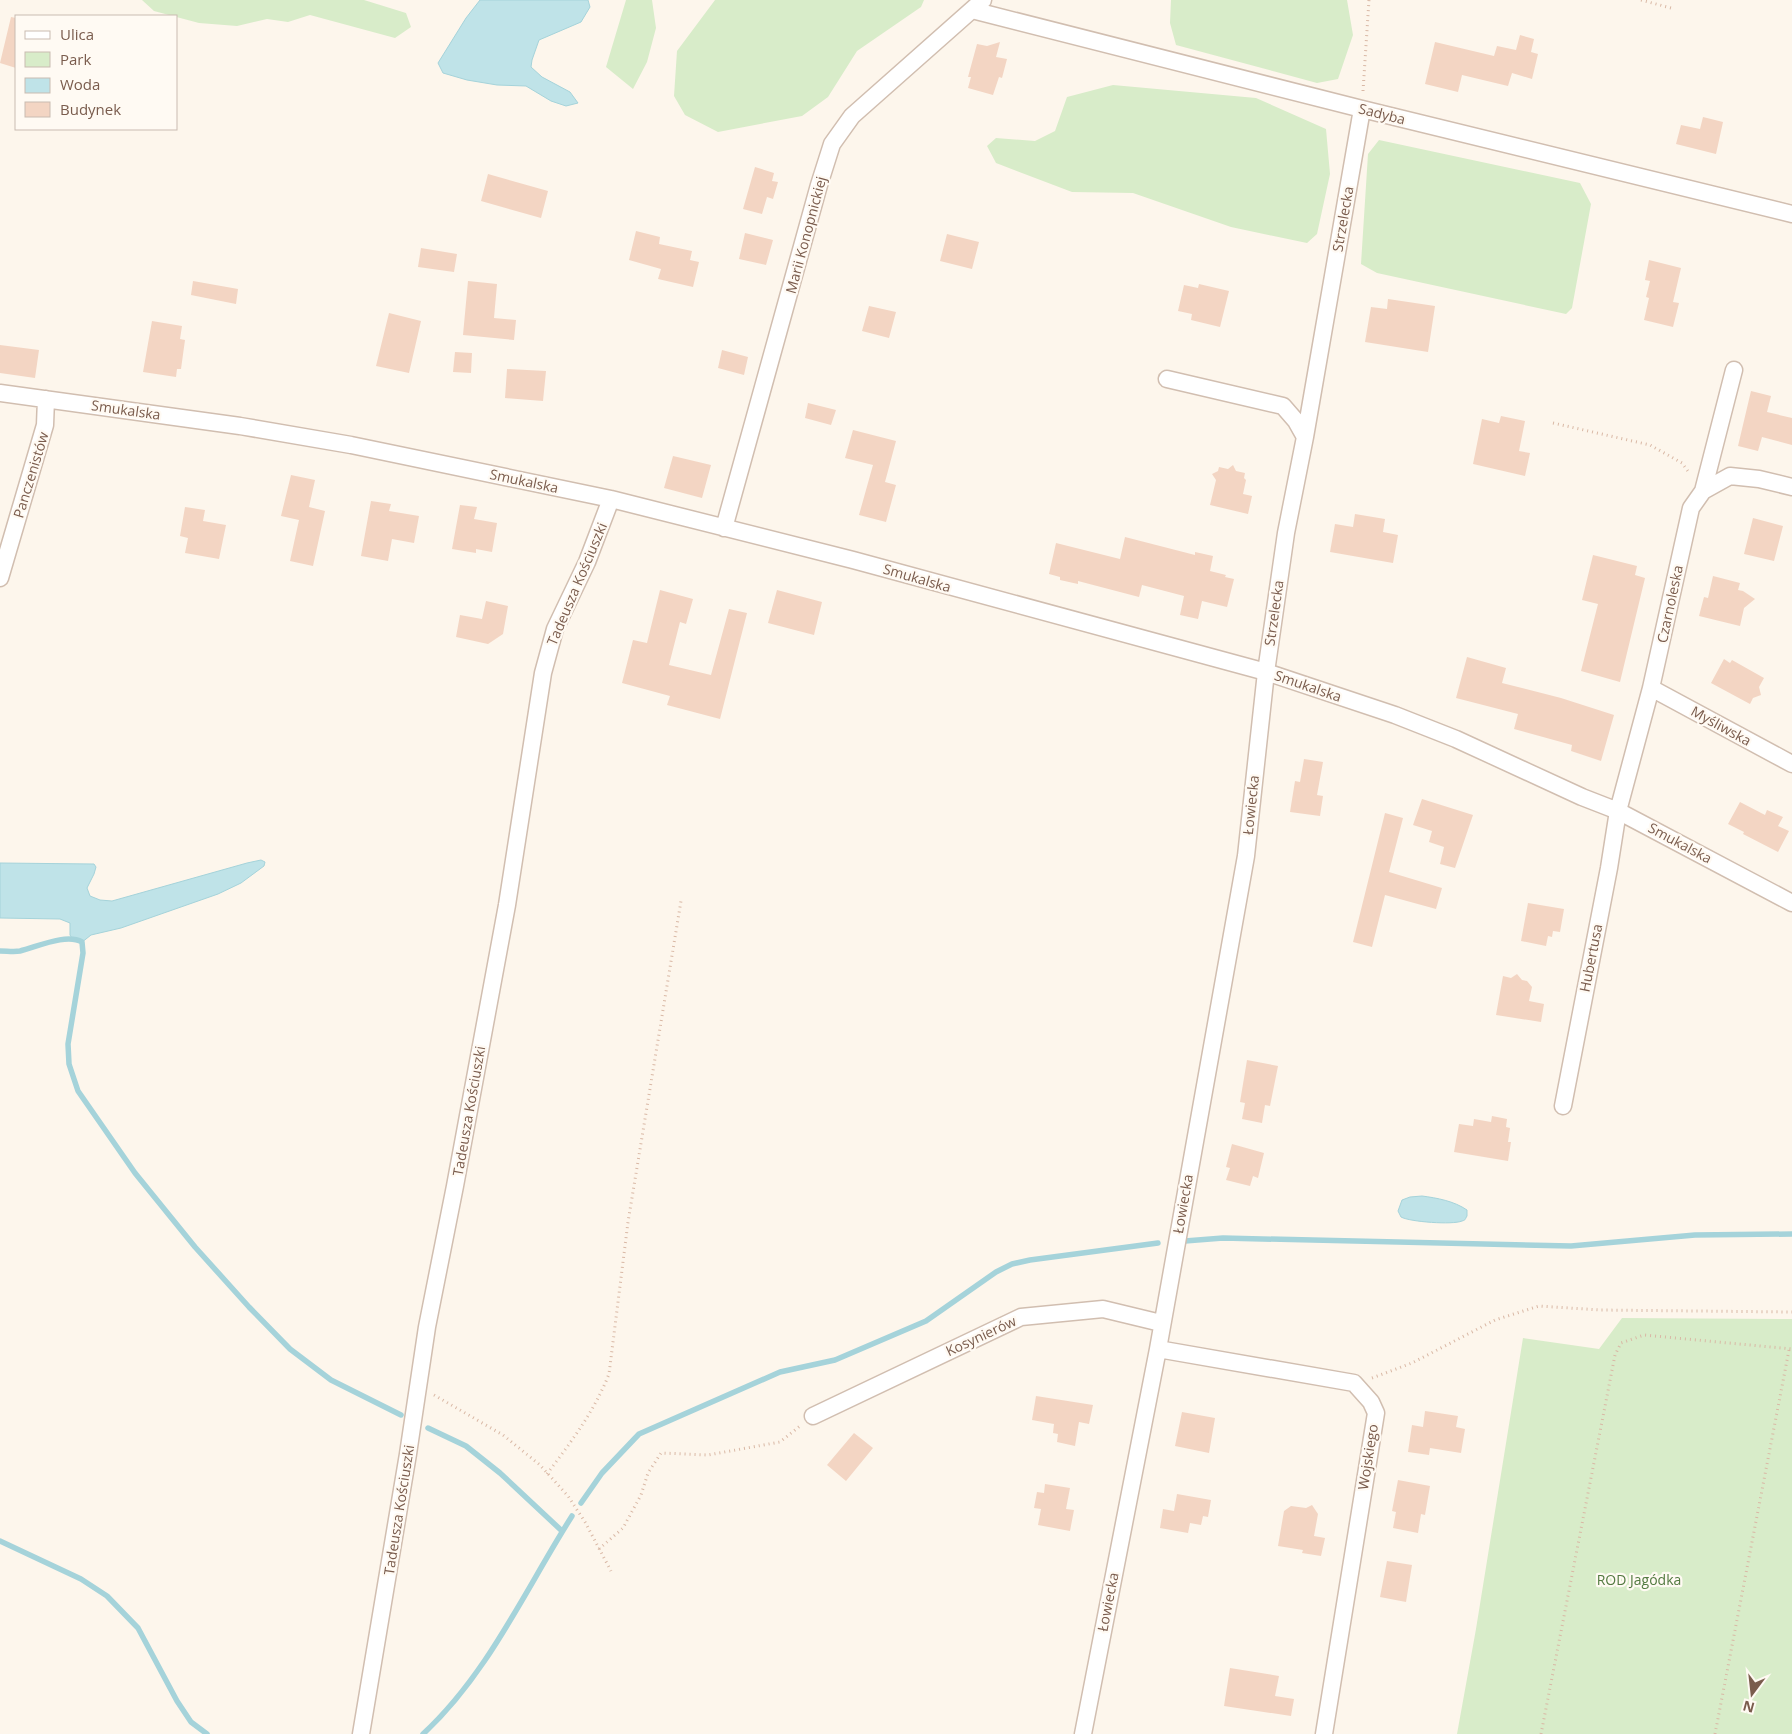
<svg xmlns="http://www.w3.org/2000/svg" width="1792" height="1734" viewBox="0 0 1792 1734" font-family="'Open Sans',sans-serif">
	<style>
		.green { fill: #d8ecc9 }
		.water { fill: #bfe3e8; stroke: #a5d3da }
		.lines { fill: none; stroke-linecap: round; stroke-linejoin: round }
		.stream { stroke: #a5d3da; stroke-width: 5.5 }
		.building { fill: #f3d5c3 }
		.minor-casing { stroke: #d1beb0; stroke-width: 19 }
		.path { stroke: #d9b8a5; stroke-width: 3; stroke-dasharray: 1 4; stroke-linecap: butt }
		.minor { stroke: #fff; stroke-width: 16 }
		.labels { text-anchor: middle; stroke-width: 4.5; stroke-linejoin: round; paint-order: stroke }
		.street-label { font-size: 14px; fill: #7a5c4d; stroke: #fffaf3 }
		.park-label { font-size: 14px; fill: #537a41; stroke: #fffaf3 }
	</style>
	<rect width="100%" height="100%" fill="#fdf6ec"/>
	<path class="green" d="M142,0H364L406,13L411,27L395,38L310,15L288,22L267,19L237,26L199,23L154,11Z
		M626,0H652L656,28L647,62L633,89L606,67Z
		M715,0H924L921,7L857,51L828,97L802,116L718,132L685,115L674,96L677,51Z
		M1171,0H1347L1353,35L1338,79L1317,83L1176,45L1170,23Z
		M1113,85L1256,98L1326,129L1330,174L1317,234L1307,243L1231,227L1133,193L1072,192L996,163L987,146L996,138L1035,141L1055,131L1067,97Z
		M1379,140L1580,183L1591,204L1572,308L1566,314L1377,273L1361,264L1368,154Z
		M1622,1318L1792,1319V1734H1457L1476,1629L1523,1338L1599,1349Z"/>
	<path class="water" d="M480,0H588L590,7L581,22L539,40L532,60L531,67L542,77L570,92L578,103L566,106L551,101L526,86L497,85L467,80L443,73L438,63L466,18Z
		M261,860L265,862L264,866L241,883L218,894L121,928L91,935L81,943L73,940L70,935V923L60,919L0,918V863L94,864L96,867L94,874L87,888L90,896L100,900L112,901L247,863Z
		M1422,1196C1437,1198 1454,1201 1467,1210V1216C1465,1219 1466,1220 1462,1221C1453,1225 1410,1222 1401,1217L1398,1211L1402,1200L1410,1197Z"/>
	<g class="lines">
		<path class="stream" d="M0,951C7,951 14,952 20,951C37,947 66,933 82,942L83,953L68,1044L69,1064L78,1091L135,1173L195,1247L249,1307L290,1349L331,1380L401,1415
			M1185,1241L1223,1238L1571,1246L1695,1235L1792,1234
			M428,1428L466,1446L500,1473L562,1531
			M581,1503L602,1473L639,1434L780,1372L835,1360L926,1321L996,1272L1012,1264L1030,1260L1158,1243
			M0,1541L81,1579L107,1596L138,1628L177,1701L191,1722L207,1734
			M423,1734C488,1674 525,1590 572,1516"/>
	</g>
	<path class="building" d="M11,17L16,18V68L0,63Z
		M1520,35L1534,39L1531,52L1538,54L1532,79L1512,73L1508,86L1462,75L1458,92L1425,84L1435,42L1494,56L1497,46L1516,50Z
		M1000,42L996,57L1007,59L1002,78L999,77L993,95L968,88L971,77H968L977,44L987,46Z
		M1703,117L1723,122L1716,154L1676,144L1681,125L1700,129Z
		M755,167L774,173L772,181L778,182L773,199L767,197L762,214L743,209Z
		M488,174L548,191L541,218L481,201Z
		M636,231L660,237L659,244L692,251L690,260L699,262L693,287L658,279L661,269L629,260Z
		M745,233L773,240L766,265L739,259Z
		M947,234L979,242L972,269L940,261Z
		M421,248L457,254L454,272L418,267Z
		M1649,260L1681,268L1673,302L1679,303L1673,327L1644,320L1649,298L1646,297L1650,281L1645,280Z
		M193,281L238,289L236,304L191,295Z
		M468,281L497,284L494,318L516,320L514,340L463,335Z
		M1199,284L1229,291L1220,327L1191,320L1192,314L1178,311L1184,285L1198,288Z
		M1388,299L1435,306L1428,352L1365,342L1371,307L1387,309Z
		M869,306L896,312L889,338L862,331Z
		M389,313L421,321L409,373L376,366Z
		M152,321L182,326L180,339L185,340L181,369H177L176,377L143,372Z
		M0,345L39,350L35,378L0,373Z
		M722,350L748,357L744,375L718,368Z
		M455,352L472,353L471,373L453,372Z
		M507,369L546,371L543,401L505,398Z
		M1751,391L1771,396L1767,412L1792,418V445L1762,437L1758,451L1738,446Z
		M808,403L836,410L831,425L805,418Z
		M1501,416L1525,421L1519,451L1530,453L1525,476L1473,464L1482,419L1499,423Z
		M853,430L896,441L885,482L896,485L886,522L859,515L873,465L845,458Z
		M673,456L711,465L702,498L664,488Z
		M1233,465L1236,471L1245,473L1244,478L1246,480L1243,494L1252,496L1248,514L1210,505L1216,480L1212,474L1218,471L1219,467L1228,469Z
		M291,475L315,480L309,507L325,511L313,566L290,561L299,520L281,516Z
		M371,501L391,504L389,511L419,516L414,543L392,539L388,561L361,556Z
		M460,505L477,507L474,519L497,523L492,552L476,549V553L452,549Z
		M185,507L205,510L203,521L226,525L219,559L185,553L188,538L180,536Z
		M1355,514L1385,519L1383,532L1398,535L1393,563L1330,552L1335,524L1353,527Z
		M1753,518L1783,526L1774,561L1744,554Z
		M1125,537L1195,555V552L1213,556L1210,571L1226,575L1225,577L1234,579L1227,607L1202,601L1198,619L1180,615L1184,596L1142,585L1139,597L1078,581V584L1060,580V577L1049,574L1056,543L1120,559Z
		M1593,555L1637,566L1635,575L1645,578L1620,682L1581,671L1598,604L1582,600Z
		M1713,576L1740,583L1738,590L1743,591L1755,599L1744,608L1740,626L1699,616L1704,597L1708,598Z
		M660,590L693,599L686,624L680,622L669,665L711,675L729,609L747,613L720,719L667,705L670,696L622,683L633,640L647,643Z
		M777,590L822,602L814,635L768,623Z
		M486,601L508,606L503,634L488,644L456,637L460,615L482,619Z
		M1467,657L1506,668L1502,683L1561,698L1614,715L1601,761L1571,751L1572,745L1514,729L1518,714L1456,698Z
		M1724,659L1730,663L1732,660L1764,678L1759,687L1761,695L1753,698L1750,704L1711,683Z
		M1304,759L1323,762L1317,795L1323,796L1320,816L1290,812L1295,781L1300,782Z
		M1422,799L1473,815L1455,868L1440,864L1444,847L1429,842L1432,831L1413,825Z
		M1740,802L1765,815L1767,810L1783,817L1778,826L1789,831L1778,852L1743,834L1744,832L1728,824Z
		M1385,813L1403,818L1389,872L1442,888L1436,909L1385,895L1372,947L1353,942Z
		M1528,903L1564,909L1560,932L1553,931L1552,937L1548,936L1546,946L1521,941Z
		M1517,974L1522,980L1527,981L1532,987L1529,1001L1544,1004L1541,1022L1496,1015L1503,976L1511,978Z
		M1247,1060L1278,1066L1270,1106L1265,1105L1262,1123L1242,1119L1245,1103L1240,1102Z
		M1492,1116L1507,1119L1506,1127L1510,1128L1508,1142H1511L1508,1161L1454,1152L1459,1124L1473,1126L1474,1119L1491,1122Z
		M1232,1144L1264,1153L1258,1178L1253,1176L1250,1186L1226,1180L1230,1168L1226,1167Z
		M1036,1396L1093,1405L1089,1424L1079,1422L1075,1446L1057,1442L1058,1434L1053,1433L1054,1424L1032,1420Z
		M1425,1411L1458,1416L1456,1427L1465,1429L1461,1453L1430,1448L1429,1455L1408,1452L1412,1425L1423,1427Z
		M1182,1412L1215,1418L1209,1453L1175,1446Z
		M854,1433L873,1448L846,1481L827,1465Z
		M1398,1480L1430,1486L1425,1515L1421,1514L1418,1533L1393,1528L1396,1512L1392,1511Z
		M1045,1484L1070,1488L1066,1509L1074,1510L1070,1531L1038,1525L1041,1509L1034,1508L1037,1492L1044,1493Z
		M1177,1494L1211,1500L1208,1517L1203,1516L1201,1525L1190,1523L1188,1533L1160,1528L1163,1509L1174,1511Z
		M1312,1505L1318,1514L1314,1536L1325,1538L1321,1556L1302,1553L1303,1550L1278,1546L1284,1511L1291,1506L1306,1508Z
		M1387,1561L1412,1565L1406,1602L1380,1597Z
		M1230,1668L1279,1676L1275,1696L1294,1699L1291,1716L1224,1706Z"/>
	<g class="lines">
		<g class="minor-casing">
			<path id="minor" d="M972,10L1362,109L1792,214
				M0,393L240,426L351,445L611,499L853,560L1266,672L1395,715L1456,739L1582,797L1618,811L1792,903
				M1305,437L1362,109
				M1703,491L1734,370
				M724,528L819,185L832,144L852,116L983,0
				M0,578L45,425L46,399
				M1651,688L1792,764
				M1563,1106L1609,868L1618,811L1651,688L1691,508L1703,491L1730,476L1759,479L1792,487
				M1158,1349L1354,1383L1371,1402L1376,1413L1324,1734
				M813,1416L1021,1317L1103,1309L1161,1323
				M361,1734L408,1454L427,1327L455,1186L507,905L543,673L555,629L587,562L611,499
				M1083,1734L1158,1349L1246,856L1266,672L1286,533L1305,437L1296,421L1283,406L1167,379"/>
		</g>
		<path class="path" d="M1641,0L1671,8
			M1363,91L1369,0
			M1553,423L1650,445L1682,463L1690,474
			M1372,1378L1412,1363L1495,1320L1539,1306L1600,1310L1792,1312
			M434,1395L503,1435L540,1465L568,1496L585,1522L611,1571
			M547,1474C571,1442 594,1412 609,1374L628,1222L681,901
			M599,1549L623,1528L641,1495L648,1473L661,1453L708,1455L780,1442L800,1426
			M1541,1734L1615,1355L1621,1343L1644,1335L1792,1349
			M1715,1734L1789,1350"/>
		<use href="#minor" class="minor"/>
	</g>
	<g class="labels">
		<g class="street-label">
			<text transform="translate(1382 114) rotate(14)" y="5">Sadyba</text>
			<text transform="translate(1343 219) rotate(-80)" y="5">Strzelecka</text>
			<text transform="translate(806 235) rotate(-75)" y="5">Marii Konopnickiej</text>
			<text transform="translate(126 410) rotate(8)" y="5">Smukalska</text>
			<text transform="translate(31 475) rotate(-73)" y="5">Panczenistów</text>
			<text transform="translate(524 481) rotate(12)" y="5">Smukalska</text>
			<text transform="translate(917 578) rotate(16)" y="5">Smukalska</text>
			<text transform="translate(577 584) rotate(-67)" y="5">Tadeusza Kościuszki</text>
			<text transform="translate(1670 604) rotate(-78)" y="5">Czarnoleska</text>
			<text transform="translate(1274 613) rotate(-82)" y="5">Strzelecka</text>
			<text transform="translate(1308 686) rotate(19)" y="5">Smukalska</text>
			<text transform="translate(1721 726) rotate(29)" y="5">Myśliwska</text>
			<text transform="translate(1251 805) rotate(-84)" y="5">Łowiecka</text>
			<text transform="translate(1680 843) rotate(28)" y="5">Smukalska</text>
			<text transform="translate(1591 958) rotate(-79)" y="5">Hubertusa</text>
			<text transform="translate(469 1111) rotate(-80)" y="5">Tadeusza Kościuszki</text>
			<text transform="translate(1183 1204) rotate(-80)" y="5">Łowiecka</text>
			<text transform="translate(981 1336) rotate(-25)" y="5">Kosynierów</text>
			<text transform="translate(1368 1457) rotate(-81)" y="5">Wojskiego</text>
			<text transform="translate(399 1510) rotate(-81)" y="5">Tadeusza Kościuszki</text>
			<text transform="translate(1108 1602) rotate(-79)" y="5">Łowiecka</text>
		</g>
		<g class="park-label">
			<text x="1639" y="1585">ROD Jagódka</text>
		</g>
	</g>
	<rect x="15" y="15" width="162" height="115" fill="#fffaf3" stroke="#cabbb1"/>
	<rect x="25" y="31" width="25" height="8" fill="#ffffff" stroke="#cabbb1"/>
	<text x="60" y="40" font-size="15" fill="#7a5c4d">Ulica</text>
	<rect x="25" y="52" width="25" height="15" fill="#d8ecc9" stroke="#cabbb1"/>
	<text x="60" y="65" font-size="15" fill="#7a5c4d">Park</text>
	<rect x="25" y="78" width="25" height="15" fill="#bfe3e8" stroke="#cabbb1"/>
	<text x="60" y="90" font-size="15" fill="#7a5c4d">Woda</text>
	<rect x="25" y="102" width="25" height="15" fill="#f3d5c3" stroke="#cabbb1"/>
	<text x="60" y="115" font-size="15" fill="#7a5c4d">Budynek</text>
	<g transform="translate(1752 1694) rotate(195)" stroke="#fffaf3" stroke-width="4" paint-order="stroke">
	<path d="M0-4L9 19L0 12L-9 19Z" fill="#7a5c4d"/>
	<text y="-8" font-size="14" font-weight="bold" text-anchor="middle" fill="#7a5c4d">N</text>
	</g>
</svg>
